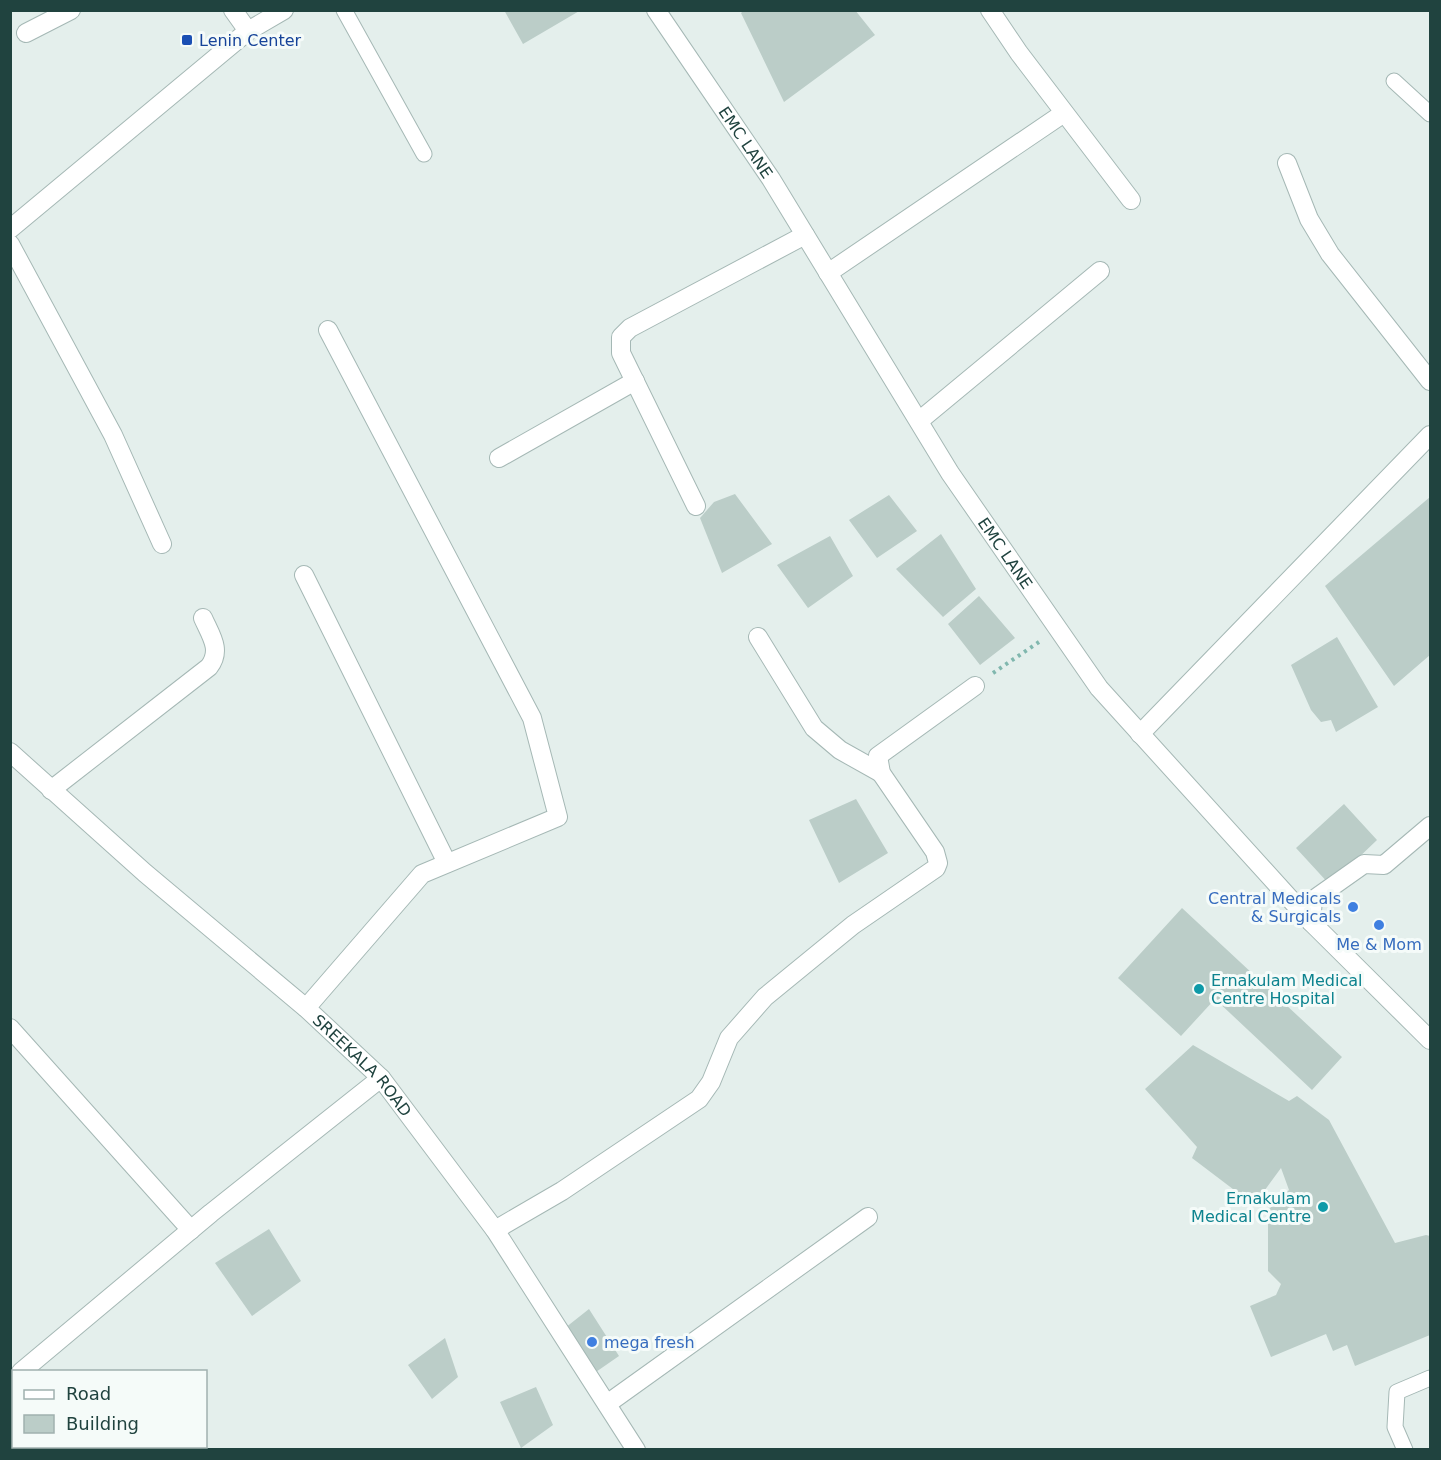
<svg xmlns="http://www.w3.org/2000/svg" width="1441" height="1460" viewBox="0 0 1441 1460" font-family="'DejaVu Sans',sans-serif">
	<style>
		.building { fill: #bbcdc8 }
		.lines { fill: none; stroke-linecap: round; stroke-linejoin: round }
		.service-casing { stroke: #a5b8b5; stroke-width: 17 }
		.minor-casing { stroke: #a5b8b5; stroke-width: 20 }
		.tertiary-casing { stroke: #a5b8b5; stroke-width: 20 }
		.path { stroke: #80b7ae; stroke-width: 4; stroke-dasharray: 3 4.5; stroke-linecap: butt }
		.service { stroke: #fff; stroke-width: 15 }
		.minor { stroke: #fff; stroke-width: 18 }
		.tertiary { stroke: #fff; stroke-width: 18 }
		.transit-dot { fill: #1a4fb4; stroke: #f5fbf9; stroke-width: 2 }
		.shop-dot { fill: #3f7fe0; stroke: #f5fbf9; stroke-width: 2 }
		.culture-dot { fill: #0f9aa8; stroke: #f5fbf9; stroke-width: 2 }
		.labels { text-anchor: middle; stroke-width: 6; stroke-linejoin: round; paint-order: stroke }
		.transit-label { font-size: 16px; fill: #164399; stroke: #f5fbf9; text-anchor: start }
		.street-label { font-size: 16px; fill: #20433f; stroke: #f5fbf9 }
		.shop-label { font-size: 16px; fill: #366cbe; stroke: #f5fbf9; text-anchor: end }
		.culture-label { font-size: 16px; fill: #0d838f; stroke: #f5fbf9; text-anchor: start }
	</style>
	<rect width="100%" height="100%" fill="#e4efec"/>
	<path class="building" d="M504,10H581L523,44Z
		M744,10H855L875,35L784,102L741,13Z
		M735,494L772,544L722,573L700,518L714,502Z
		M889,495L917,531L877,558L849,520Z
		M1430,497V655L1394,686L1325,586Z
		M941,534L976,589L943,617L896,569Z
		M830,536L853,576L808,608L777,565Z
		M979,596L1015,638L980,665L948,624Z
		M1337,637L1378,707L1336,732L1331,720L1321,722L1311,710L1291,665Z
		M856,799L888,853L839,883L809,820Z
		M1344,804L1377,840L1330,885L1296,848Z
		M1182,908L1342,1057L1312,1090L1215,999L1181,1036L1118,978Z
		M1193,1045L1289,1101L1297,1096L1329,1120L1395,1243L1426,1235L1430,1236V1335L1355,1366L1347,1345L1333,1351L1326,1334L1271,1357L1250,1306L1276,1295L1281,1284L1268,1271V1210L1289,1190L1281,1168L1254,1205L1192,1158L1197,1147L1145,1089Z
		M269,1229L301,1281L252,1316L215,1263Z
		M589,1309L619,1356L593,1374L565,1328Z
		M445,1338L458,1377L432,1399L408,1365Z
		M536,1387L553,1425L521,1448L500,1402Z
		M59,1446H108L103,1450H60Z"/>
	<g class="lines">
		<g class="service-casing">
			<path id="service" d="M344,10L424,154
				M1394,81L1430,114
				M1405,1450L1395,1427L1397,1392L1430,1378"/>
		</g>
		<g class="minor-casing">
			<g id="minor">
				<path id="s1" d="M656,10L771,179L950,473L1099,688L1311,922L1430,1040"/>
				<path d="M990,10L1019,53L1131,200"/>
				<path d="M26,33L71,10"/>
				<path d="M1287,163L1309,219L1330,254L1430,381"/>
				<path d="M10,244L113,435L162,544"/>
				<path d="M828,273L1064,113"/>
				<path d="M919,421L1100,271"/>
				<path d="M499,458L635,381"/>
				<path d="M696,506L621,353V337L630,328L805,235"/>
				<path d="M304,575L447,863"/>
				<path d="M758,637L814,728L840,750L881,773"/>
				<path d="M1140,734L1430,435"/>
				<path id="s2" d="M10,752L145,873L306,1008L381,1078L495,1230L636,1450"/>
				<path d="M51,790L209,667C222,650 211,636 203,618"/>
				<path d="M1311,922L1313,900L1364,864L1384,865L1430,826"/>
				<path d="M306,1008L422,874L558,817L532,718L328,330"/>
				<path d="M10,1028L191,1230"/>
				<path d="M495,1230L562,1191L699,1099L711,1082L729,1038L765,997L853,925L936,868L938,863L935,852L881,773L878,756L975,686"/>
				<path d="M21,1372L211,1213L381,1078"/>
				<path d="M607,1404L868,1217"/>
			</g>
		</g>
		<g class="tertiary-casing">
			<path id="tertiary" d="M233,10L248,31
				M10,229L248,31L284,10"/>
		</g>
		<path class="path" d="M993,673L1039,642"/>
		<use href="#service" class="service"/>
		<use href="#minor" class="minor"/>
		<use href="#tertiary" class="tertiary"/>
	</g>
	<rect class="transit-dot" x="181" y="34" width="12" height="12" rx="3"/>
	<g class="shop-dot">
		<circle cx="1353" cy="907" r="6"/>
		<circle cx="1379" cy="925" r="6"/>
		<circle cx="592" cy="1342" r="6"/>
	</g>
	<g class="culture-dot">
		<circle cx="1199" cy="989" r="6"/>
		<circle cx="1323" cy="1207" r="6"/>
	</g>
	<g class="labels">
		<g class="transit-label">
			<text x="199" y="46">Lenin Center</text>
		</g>
		<g class="street-label">
			<text dy="6" stroke="none"><textPath href="#s1" startOffset="160">EMC LANE</textPath></text>
			<text dy="6" stroke="none"><textPath href="#s1" startOffset="646">EMC LANE</textPath></text>
			<text dy="6" stroke="none"><textPath href="#s2" startOffset="472">SREEKALA ROAD</textPath></text>
		</g>
		<g class="shop-label">
			<text x="1341" y="904">Central Medicals<tspan x="1341" dy="18">&amp; Surgicals</tspan></text>
			<text x="1379" y="950" text-anchor="middle">Me &amp; Mom</text>
			<text x="604" y="1348" text-anchor="start">mega fresh</text>
		</g>
		<g class="culture-label">
			<text x="1211" y="986">Ernakulam Medical<tspan x="1211" dy="18">Centre Hospital</tspan></text>
			<text x="1311" y="1204" text-anchor="end">Ernakulam<tspan x="1311" dy="18">Medical Centre</tspan></text>
		</g>
	</g>
	<rect width="1441" height="1460" fill="none" stroke="#20433f" stroke-width="24"/>
	<rect x="12" y="1370" width="195" height="78" fill="#f5fbf9" stroke="#a0b1af" stroke-width="1.5"/>
	<rect x="24" y="1390" width="30" height="9" fill="#ffffff" stroke="#a0b1af" stroke-width="1.5"/>
	<text x="66" y="1400" font-size="18" fill="#20433f">Road</text>
	<rect x="24" y="1415" width="30" height="18" fill="#bbcdc8" stroke="#a0b1af" stroke-width="1.5"/>
	<text x="66" y="1430" font-size="18" fill="#20433f">Building</text>
</svg>
